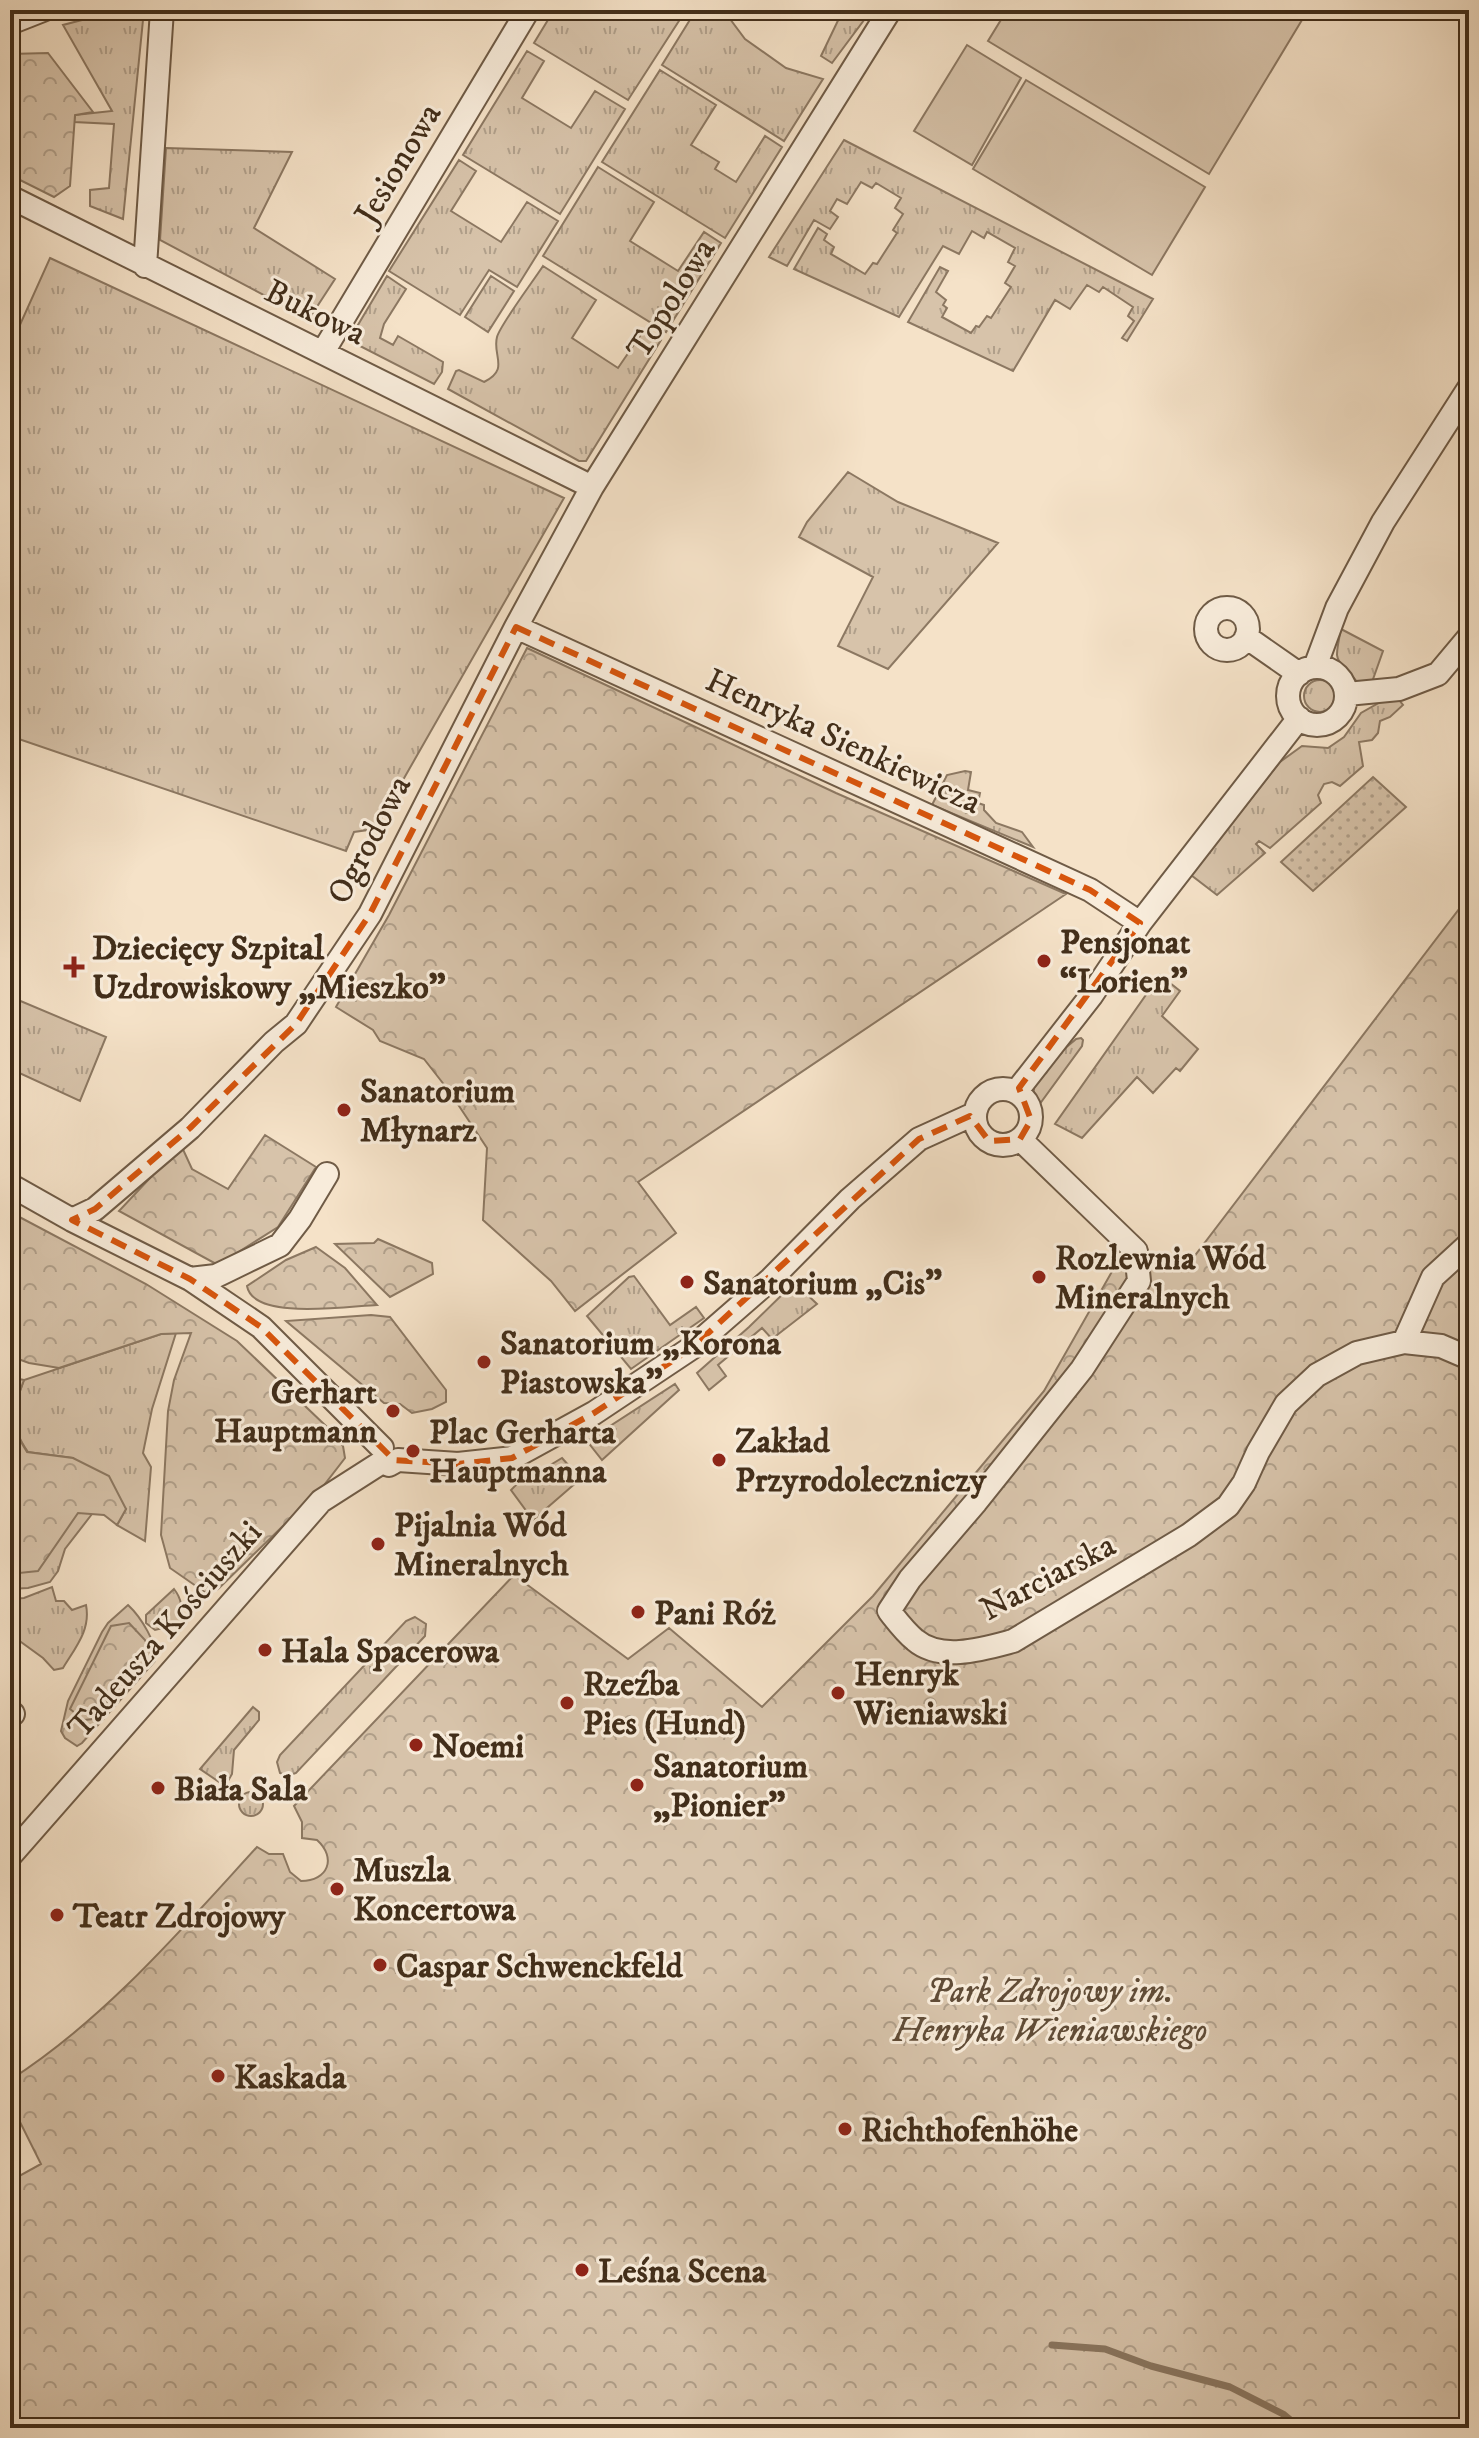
<svg xmlns="http://www.w3.org/2000/svg" width="1479" height="2438" viewBox="0 0 1479 2438" font-family="'IM FELL DW Pica',serif">
	<style>
		.grass { fill: url(#grass-tufts); stroke: #8c7862; stroke-width: 2 }
		.forest { fill: url(#forest-crowns); stroke: #8c7862; stroke-width: 2 }
		.park { fill: url(#park-dots); stroke: #8c7862; stroke-width: 2 }
		.garden { fill: #d7c3aa; stroke: #8c7862; stroke-width: 2 }
		.lines { fill: none; stroke-linecap: round; stroke-linejoin: round }
		.stream { stroke: #89755f; stroke-width: 7 }
		.street-casing { stroke: #6f5b46; stroke-width: 26 }
		.street { stroke: #f8ecdb; stroke-width: 22 }
		.marked { fill: none; stroke: #d7550d; stroke-width: 6; stroke-dasharray: 16 10; stroke-linejoin: round }
		.poi-dot { fill: #8f2418; stroke: #f8ecdb; stroke-width: 3 }
		.labels { text-anchor: middle; stroke-width: 6; stroke-linejoin: round; paint-order: stroke }
		.street-label { font-size: 34px; fill: #422e1a; stroke: #f8ecdb }
		.poi-label { font-size: 34px; font-weight: bold; fill: #422e1a; stroke: #f8ecdb; text-anchor: start }
		.park-label { font-size: 34px; font-style: italic; fill: #604c37; stroke: #f8ecdb }
	</style>
	<defs>
		<pattern id="grass-tufts" width="24" height="20" patternUnits="userSpaceOnUse" patternTransform="scale(2)"><rect width="24" height="20" fill="#d7c3aa"/><path d="M3 7l-1-3M5 7V3M7 7l1-3M15 17l-1-3M17 17v-4M19 17l1-3" fill="none" stroke="#b09f8a"/></pattern>
		<pattern id="forest-crowns" width="20" height="18" patternUnits="userSpaceOnUse" patternTransform="scale(2)"><rect width="20" height="18" fill="#d7c3aa"/><path d="M2 6a3 3 0 1 1 6 0M12 15a3 3 0 1 1 6 0" fill="none" stroke="#b09f8a"/></pattern>
		<pattern id="park-dots" width="8" height="8" patternUnits="userSpaceOnUse" patternTransform="scale(2)"><rect width="8" height="8" fill="#d7c3aa"/><path d="M2 2h.1M6 6h.1" fill="none" stroke="#b09f8a" stroke-width="1.8" stroke-linecap="round"/></pattern>
	</defs>
	<rect width="100%" height="100%" fill="#f5e2c8"/>
	<filter id="stains"><feTurbulence type="fractalNoise" baseFrequency=".0025" numOctaves="4"/><feColorMatrix values="0 0 0 0 .2 0 0 0 0 .09 0 0 0 0 .02 0 0 0 .5 -.17"/></filter>
	<radialGradient id="worn" r=".72"><stop offset=".6" stop-color="#630" stop-opacity="0"/><stop offset="1" stop-color="#630" stop-opacity=".3"/></radialGradient>
	<path class="grass" d="M120,10H144L123,219L90,206V190L109,188L114,124L74,122L75,115L112,111L63,25Z
		M554,10H686L628,100L534,43Z
		M696,10H719L727,15L745,39L786,68L823,79L784,141L662,65Z
		M843,10H857L867,16L832,63L821,56Z
		M527,51L544,61L522,98L571,128L595,91L625,109L560,214L463,155Z
		M660,70L716,105L691,145L719,162L715,169L736,182L765,136L782,147L725,238L602,162Z
		M844,140L1153,299L1127,341L1122,338L1134,321L1128,316L1133,307L1103,287L1099,292L1087,285L1070,309L1055,300L1013,371L908,322L940,267L948,271L936,292L946,300L943,305L947,308L942,317L971,333L976,326L979,327L987,316L991,318L1011,287L1005,283L1015,266L1008,262L1015,248L987,232L984,238L972,231L959,254L943,246L899,317L794,269L818,228L827,234L824,240L834,247L831,254L865,274L873,263L877,264L897,233L893,230L903,214L895,208L901,198L876,183L872,188L861,182L847,204L837,199L830,211L838,217L830,229L814,220L787,266L769,257Z
		M166,148L292,152L254,228L335,279L309,319L160,240Z
		M459,160L476,171L451,211L501,242L527,202L558,221L517,287L489,270L460,315L389,271Z
		M598,167L654,202L630,241L678,271L704,232L721,243L666,332L543,256Z
		M50,258L564,498L375,829L354,832L346,851L10,736V347Z
		M543,266L596,300L572,338L618,368L644,330L661,340L586,461H579L448,389L456,371L459,370L484,382C510,369 492,356 497,337C500,325 534,280 543,266Z
		M387,276L406,289L384,324L380,338L393,345L398,336L443,362L442,372L434,384L358,345L353,335L355,330Z
		M491,276L514,291L488,332L465,317Z
		M848,472L898,502L998,543L888,669L838,646L873,577L799,537L807,522Z
		M1341,629L1383,651L1372,682L1358,683C1336,655 1333,667 1341,629Z
		M1304 696a16 16 0 1 1 32 0a16 16 0 1 1-32 0Z
		M1384,700H1399L1403,705L1390,717L1380,721L1378,733L1372,740L1359,742L1363,766L1340,786L1332,782L1324,784L1318,795L1321,803L1270,848L1259,841L1256,844L1265,853L1217,895L1191,875L1280,762L1302,746L1328,748L1344,737L1361,713Z
		M965,771L971,772L968,790L980,793L978,803L984,805V810L996,823L1022,832L1033,847L932,805L947,775Z
		M1160,975L1180,991L1162,1016L1198,1049L1180,1071L1176,1068L1153,1093L1137,1077L1082,1138L1055,1124Z
		M11,997L106,1037L80,1101L13,1070L10,1074Z
		M1081,1038L1083,1040L1082,1046L1039,1105H1036C1025,1073 1055,1058 1076,1039Z
		M634,1276L670,1325L696,1307L704,1318L631,1369L587,1316L629,1277Z
		M798,1286L817,1304L772,1339L762,1328L718,1365L726,1376L709,1390L697,1373L749,1327L790,1287Z
		M176,1333L152,1409L143,1453L151,1467L145,1541L117,1525L126,1509L73,1458L28,1452C8,1423 12,1412 24,1380L161,1334Z
		M675,1384L679,1390L602,1460L587,1441Z
		M10,1446L92,1514L65,1549L58,1571L50,1582L28,1588L10,1589Z
		M562,1458L578,1476V1481L533,1520L511,1490L518,1483L517,1478L537,1473Z
		M52,1587L56,1601H64L72,1610L86,1605C91,1630 75,1648 63,1668L54,1670L43,1658L10,1634V1599L24,1598Z
		M174,1589C182,1599 182,1608 182,1620L171,1626L155,1630L146,1623V1615Z
		M128,1605C140,1616 159,1645 155,1661L82,1743L77,1746L65,1738L61,1731L68,1701L102,1632L108,1623Z
		M415,1617L426,1624L425,1636L296,1773L288,1776L280,1773L277,1762L280,1755L406,1621Z
		M253,1707L259,1712V1720L234,1750L232,1774L225,1786L200,1769Z
		M239 1804a12 12 0 1 1 24 0a12 12 0 1 1-24 0Z"/>
	<path class="forest" d="M48,53L93,112L75,115L70,186L54,197L14,177L10,163V54Z
		M527,648L836,793L1066,894L638,1182L676,1233L575,1311L551,1281L483,1220L487,1148L449,1091L424,1059L380,1041L373,1030L336,1007L389,915Z
		M1469,896V2428H10V2181L41,2164L10,2102V2080C105,2019 181,1930 257,1847L269,1854H283L290,1872L301,1881C328,1881 337,1858 317,1840L302,1838V1822L294,1806L514,1575L628,1659L669,1628L762,1707L873,1596L1044,1391L1114,1268L1193,1258Z
		M265,1135L316,1167L278,1227L218,1265L119,1211L181,1145L192,1169L228,1189Z
		M10,1212L146,1284L237,1341L327,1427L343,1446L345,1458L321,1489L218,1589L206,1593L170,1568L161,1535L168,1411L174,1380L191,1333L161,1334L59,1368L29,1363L10,1356Z
		M378,1239L432,1263L433,1274L390,1297L335,1244L374,1243Z
		M316,1247L345,1268L377,1305C349,1306 253,1321 247,1286L286,1260Z
		M371,1315L390,1317L446,1390V1402L432,1409L412,1413L400,1404L384,1403L286,1321Z
		M10,1377L24,1380C12,1413 7,1421 27,1452L73,1458L109,1476L126,1509L117,1525L104,1515L78,1513L38,1571L10,1574Z
		M129,1623L145,1640L152,1655L121,1684L94,1719L84,1720L70,1709L111,1626Z"/>
	<path class="park" d="M1373,777L1406,807L1313,891L1281,862Z"/>
	<path class="garden" d="M1007,10H1308L1209,174L988,41Z
		M967,45L1021,78L972,165L914,131Z
		M1026,80L1205,187L1152,275L973,169Z"/>
	<g class="lines">
		<path class="stream" d="M1052,2345L1105,2349L1151,2366L1230,2387L1283,2414L1300,2428"/>
		<g class="street-casing">
			<path id="street" d="M10,23L43,10
				M10,197L592,487
				M145,266L162,10
				M323,352L528,10
				M1206 629a21 21 0 1 1 42 0a21 21 0 1 1-42 0Z
				M516,627L1090,890L1140,923
				M1246,637L1299,674
				M1315,667L1337,608L1383,522L1469,388
				M1288 696a29 29 0 1 1 58 0a29 29 0 1 1-58 0Z
				M1347,694L1399,689L1438,674L1469,637
				M975 1117a28 28 0 1 1 56 0a28 28 0 1 1-56 0Z
				M1016,1092L1091,996L1140,923L1299,718
				M1020,1139L1136,1251L1139,1281L1082,1369L976,1502L910,1579L889,1611C897,1621 905,1632 915,1640C941,1662 983,1649 1013,1641L1189,1535L1228,1506L1244,1483L1258,1452L1286,1404L1317,1375L1357,1353L1404,1342L1441,1346L1469,1358
				M10,1185L72,1220L190,1279L261,1327L382,1448
				M72,1220L95,1209L190,1128L274,1042L296,1024L370,914L516,627L592,487L890,10
				M190,1279L216,1276L280,1245L300,1219L327,1174
				M1404,1342L1433,1277L1469,1244
				M382,1462L389,1465L398,1460L458,1464L512,1458L594,1413L693,1347L771,1279L850,1199L919,1139L974,1114
				M10,1715L13,1714
				M10,1856L321,1501L382,1462"/>
		</g>
		<use href="#street" class="street"/>
	</g>
	<path class="marked" d="M516,627L1090,890L1140,923L1019,1088L1031,1120L1020,1139L989,1141L970,1116L919,1139L693,1347L594,1413L512,1458L458,1464L394,1460L261,1327L190,1279L72,1220L95,1209L190,1128L296,1024L370,914Z"/>
	<g class="poi-dot">
		<circle cx="1044" cy="961" r="8"/>
		<path d="M70 955h8v8h8v8h-8v8h-8v-8h-8v-8h8z"/>
		<circle cx="344" cy="1110" r="8"/>
		<circle cx="1039" cy="1277" r="8"/>
		<circle cx="687" cy="1282" r="8"/>
		<circle cx="484" cy="1362" r="8"/>
		<circle cx="393" cy="1411" r="8"/>
		<circle cx="413" cy="1451" r="8"/>
		<circle cx="719" cy="1460" r="8"/>
		<circle cx="378" cy="1544" r="8"/>
		<circle cx="638" cy="1612" r="8"/>
		<circle cx="265" cy="1650" r="8"/>
		<circle cx="838" cy="1693" r="8"/>
		<circle cx="567" cy="1703" r="8"/>
		<circle cx="416" cy="1745" r="8"/>
		<circle cx="637" cy="1785" r="8"/>
		<circle cx="158" cy="1788" r="8"/>
		<circle cx="337" cy="1889" r="8"/>
		<circle cx="57" cy="1915" r="8"/>
		<circle cx="380" cy="1965" r="8"/>
		<circle cx="218" cy="2076" r="8"/>
		<circle cx="845" cy="2129" r="8"/>
		<circle cx="582" cy="2270" r="8"/>
	</g>
	<g class="labels">
		<g class="street-label">
			<text transform="translate(397 163) rotate(-59)" y="12">Jesionowa</text>
			<text transform="translate(670 298) rotate(-58)" y="12">Topolowa</text>
			<text transform="translate(316 311) rotate(26)" y="12">Bukowa</text>
			<text transform="translate(844 740) rotate(25)" y="12">Henryka Sienkiewicza</text>
			<text transform="translate(368 839) rotate(-62)" y="12">Ogrodowa</text>
			<text transform="translate(1047 1576) rotate(-28)" y="12">Narciarska</text>
			<text transform="translate(164 1629) rotate(-49)" y="12">Tadeusza Kościuszki</text>
		</g>
		<g class="poi-label">
			<text x="1060" y="953">Pensjonat<tspan x="1060" dy="39">“Lorien”</tspan></text>
			<text x="92" y="959">Dziecięcy Szpital<tspan x="92" dy="39">Uzdrowiskowy „Mieszko”</tspan></text>
			<text x="360" y="1102">Sanatorium<tspan x="360" dy="39">Młynarz</tspan></text>
			<text x="1055" y="1269">Rozlewnia Wód<tspan x="1055" dy="39">Mineralnych</tspan></text>
			<text x="703" y="1294">Sanatorium „Cis”</text>
			<text x="500" y="1354">Sanatorium „Korona<tspan x="500" dy="39">Piastowska”</tspan></text>
			<text x="377" y="1403" text-anchor="end">Gerhart<tspan x="377" dy="39">Hauptmann</tspan></text>
			<text x="429" y="1443">Plac Gerharta<tspan x="429" dy="39">Hauptmanna</tspan></text>
			<text x="735" y="1452">Zakład<tspan x="735" dy="39">Przyrodoleczniczy</tspan></text>
			<text x="394" y="1536">Pijalnia Wód<tspan x="394" dy="39">Mineralnych</tspan></text>
			<text x="654" y="1624">Pani Róż</text>
			<text x="281" y="1662">Hala Spacerowa</text>
			<text x="854" y="1685">Henryk<tspan x="854" dy="39">Wieniawski</tspan></text>
			<text x="583" y="1695">Rzeźba<tspan x="583" dy="39">Pies (Hund)</tspan></text>
			<text x="432" y="1757">Noemi</text>
			<text x="653" y="1777">Sanatorium<tspan x="653" dy="39">„Pionier”</tspan></text>
			<text x="174" y="1800">Biała Sala</text>
			<text x="353" y="1881">Muszla<tspan x="353" dy="39">Koncertowa</tspan></text>
			<text x="73" y="1927">Teatr Zdrojowy</text>
			<text x="396" y="1977">Caspar Schwenckfeld</text>
			<text x="234" y="2088">Kaskada</text>
			<text x="861" y="2141">Richthofenhöhe</text>
			<text x="598" y="2282">Leśna Scena</text>
		</g>
		<g class="park-label">
			<text x="1050" y="2002">Park Zdrojowy im.<tspan x="1050" dy="39">Henryka Wieniawskiego</tspan></text>
		</g>
	</g>
	<rect width="1479" height="2438" fill="none" stroke="#f5e2c8" stroke-width="40"/>
	<rect x="12" y="12" width="1455" height="2414" fill="none" stroke="#422e1a" stroke-width="4"/>
	<rect x="20" y="20" width="1439" height="2398" fill="none" stroke="#422e1a" stroke-width="2"/>
	<rect width="100%" height="100%" filter="url(#stains)"/>
	<rect width="100%" height="100%" fill="url(#worn)"/>
</svg>
